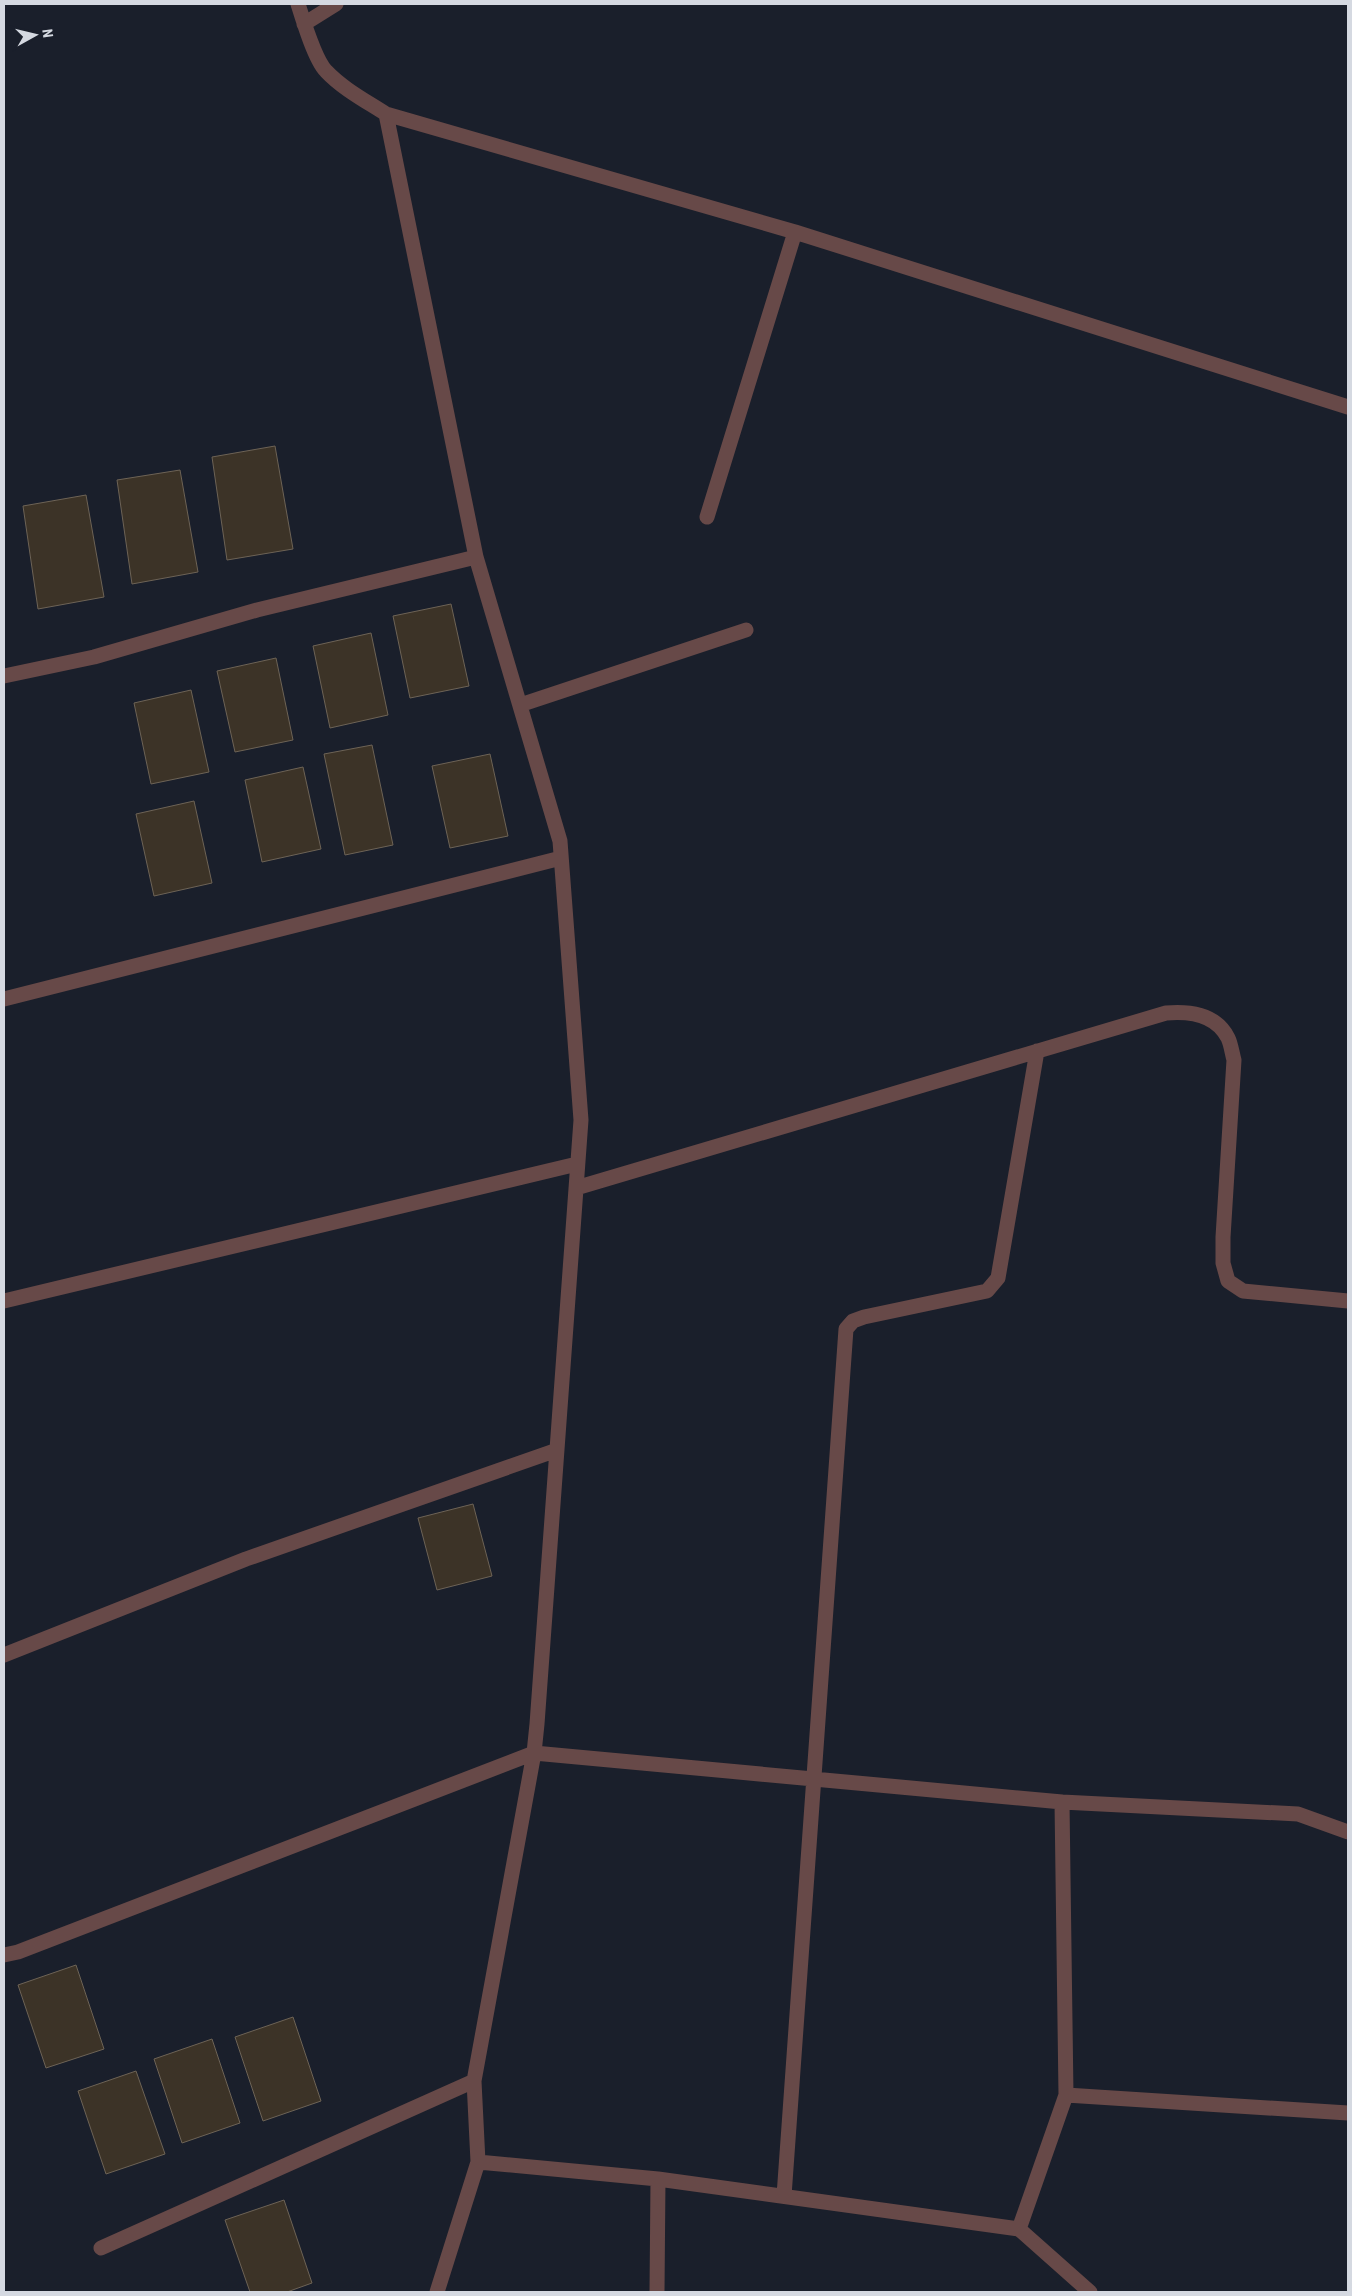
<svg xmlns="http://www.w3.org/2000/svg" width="1352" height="2296" viewBox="0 0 1352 2296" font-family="'Roboto Condensed',sans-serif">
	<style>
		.building { fill: #3c3327; stroke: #6d6356 }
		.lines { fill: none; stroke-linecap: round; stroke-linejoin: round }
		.minor { stroke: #674948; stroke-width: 15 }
	</style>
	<rect width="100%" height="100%" fill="#1a1f2b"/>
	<path class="building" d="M275,446L293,549L227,560L212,457Z
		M180,470L198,572L132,584L117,480Z
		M86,495L104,597L38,609L23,506Z
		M451,604L469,686L410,698L393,616Z
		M371,633L388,715L330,728L313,646Z
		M276,658L293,740L235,752L217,671Z
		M191,690L209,772L151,784L134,703Z
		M372,745L393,845L345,855L324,754Z
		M490,754L508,836L450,848L432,766Z
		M303,767L321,849L262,862L245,780Z
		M194,801L212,883L154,896L136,814Z
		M473,1504L492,1576L437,1590L418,1518Z
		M76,1965L104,2049L46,2068L18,1985Z
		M293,2017L321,2101L263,2121L235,2037Z
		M212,2039L240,2123L182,2143L154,2059Z
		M136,2071L165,2154L106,2174L78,2091Z
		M284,2200L312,2283L287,2292H250L225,2220Z"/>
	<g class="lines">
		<path class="minor" d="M298,4C303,20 315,60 326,71C343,89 366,101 386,114L795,232L1348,407
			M304,24L336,4
			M386,114L476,557
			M707,517L795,232
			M4,676L94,657L257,610L476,557L560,841L581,1120L537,1724L534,1753L474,2081L478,2162L437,2292
			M520,705L746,630
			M4,999L561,858
			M576,1188L1166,1013C1189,1011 1216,1014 1228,1038C1231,1044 1232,1053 1234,1060L1223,1237V1263L1228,1281L1243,1291L1348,1301
			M4,1301L577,1164
			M4,1655L246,1559L557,1450
			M1062,1802L1298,1814L1348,1832
			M4,1955L18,1952L534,1753L1062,1802L1066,2095
			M478,2162L658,2179L657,2292
			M658,2179L1019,2229L1090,2292
			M784,2196L846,1329L853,1321L864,1317L987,1291L998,1278L1037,1051
			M1019,2229L1066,2095L1348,2113
			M101,2248L474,2081"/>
	</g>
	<rect width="1352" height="2296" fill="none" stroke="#d5d9e1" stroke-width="10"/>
	<g transform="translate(35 35) rotate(82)" stroke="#1a1f2b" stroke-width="4" paint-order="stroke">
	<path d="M0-4L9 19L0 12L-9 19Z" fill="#d5d9e1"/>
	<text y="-8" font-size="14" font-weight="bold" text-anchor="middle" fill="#d5d9e1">N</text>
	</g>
</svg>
